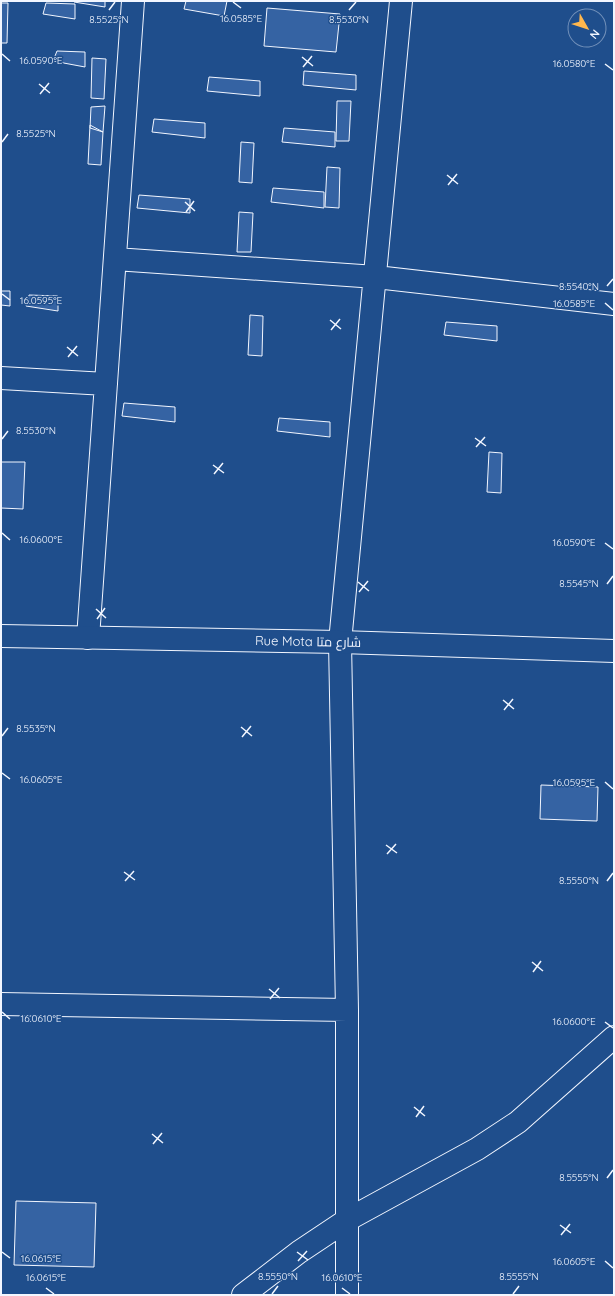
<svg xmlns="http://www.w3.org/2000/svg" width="615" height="1296" viewBox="0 0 615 1296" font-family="Quicksand,Cairo,sans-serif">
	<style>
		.building { fill: #3563a3; stroke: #f2f6ff }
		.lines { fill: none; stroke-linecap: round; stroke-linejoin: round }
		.minor-casing { stroke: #f2f6ff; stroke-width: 24 }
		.highway-casing { stroke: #f2f6ff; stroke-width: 24 }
		.minor { stroke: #1f4e8c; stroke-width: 22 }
		.highway { stroke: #1f4e8c; stroke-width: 22 }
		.ticks { fill: none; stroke: #f2f6ff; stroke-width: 1.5 }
		.labels { text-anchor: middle; stroke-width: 3; stroke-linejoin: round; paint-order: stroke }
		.street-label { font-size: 13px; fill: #f2f6ff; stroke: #1f4e8c }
		.ticks-label { font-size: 10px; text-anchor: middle; fill: #f2f6ff; stroke: #1f4e8c; stroke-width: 3; stroke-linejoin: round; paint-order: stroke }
	</style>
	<rect width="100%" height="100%" fill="#1f4e8c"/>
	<path class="building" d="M74,1H105V7L74,2Z
		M186,1H227L224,16L184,9Z
		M1,3H8L7,43H1Z
		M46,3L75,4V19L43,14Z
		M267,8L340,14L336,52L264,46Z
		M57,51L85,52V67L53,61Z
		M92,58L106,59L104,99L91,98Z
		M304,71L356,75V90L303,85Z
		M209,77L260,81V96L207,91Z
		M337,101H351L349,141H336Z
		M105,106L103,132L90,128L91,107Z
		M154,119L205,123V138L152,132Z
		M90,125L103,132L101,165L88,164Z
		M284,128L335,132V147L282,142Z
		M241,142L254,143L252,183L239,182Z
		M327,167L340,168L339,208L325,207Z
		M273,188L324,192V208L271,202Z
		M139,195L190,199V213L137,208Z
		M239,212L253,213L251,252H237Z
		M1,291H10V306L1,305Z
		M29,295L58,296V311L26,306Z
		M250,315L263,316L262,356L248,355Z
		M446,322L497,326V341L444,335Z
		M124,403L175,407V422L122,416Z
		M279,418L330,422V437L277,431Z
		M489,452L502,453L501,493L487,492Z
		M1,462H25L23,509L1,508Z
		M541,785L598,787L597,821L540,819Z
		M16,1201L96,1203L94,1267L14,1265Z"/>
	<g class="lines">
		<g class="minor-casing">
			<path id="minor" d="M115,259L376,277L614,304
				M1,378L106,384
				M88,638L133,1
				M1,1004L347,1010
				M243,1295L299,1252L347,1220L477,1149L518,1122L614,1037
				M347,1295V1010L340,642L401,1"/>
		</g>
		<g class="highway-casing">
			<path id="highway" d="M1,636L340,642L614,651"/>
		</g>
		<use href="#minor" class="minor"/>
		<use href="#highway" class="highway"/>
	</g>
	<path class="ticks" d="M233,2L241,8M109,10L115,2M349,10L356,2M2,54L10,61M302,57L313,66M605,64L613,70M303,67L312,56M39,84L50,93M40,94L49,83M2,142L8,134M447,175L458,184M448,185L457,174M185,202L195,211M186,212L194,201M607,286L613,279M2,294L10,300M605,303L613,310M330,320L341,329M331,330L340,319M67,347L78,356M68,357L77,346M475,438L486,446M2,439L8,431M476,447L485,437M213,465L224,473M214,474L223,463M2,533L10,540M605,543L613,549M358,582L369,591M607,584L613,576M359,592L368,581M96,609L106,618M97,619L105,608M503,700L514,709M504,710L513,699M241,727L252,736M2,736L8,728M242,737L251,726M2,773L10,779M605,782L613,789M386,845L397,853M387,854L396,844M124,872L135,880M125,881L134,871M607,881L613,873M532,962L543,971M533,972L541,961M269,989L280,998M270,999L279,988M2,1012L10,1019M605,1022L613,1028M414,1107L425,1116M416,1117L424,1106M152,1134L163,1143M153,1144L162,1133M607,1178L613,1170M560,1225L571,1233M561,1235L570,1224M2,1252L10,1258M297,1252L308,1260M298,1261L307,1251M605,1261L613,1268M46,1288L54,1294M342,1288L350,1294M272,1294L278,1286M513,1294L519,1286"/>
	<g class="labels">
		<g class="street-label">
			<text transform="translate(308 641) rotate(1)" y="5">Rue Mota شارع متا</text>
		</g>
	</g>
	<g class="ticks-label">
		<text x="241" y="22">16.0585°E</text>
		<text x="109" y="23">8.5525°N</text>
		<text x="349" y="23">8.5530°N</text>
		<text x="41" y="64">16.0590°E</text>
		<text x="574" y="67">16.0580°E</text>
		<text x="36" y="137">8.5525°N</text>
		<text x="579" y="290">8.5540°N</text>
		<text x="41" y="304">16.0595°E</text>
		<text x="574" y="307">16.0585°E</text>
		<text x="36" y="434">8.5530°N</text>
		<text x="41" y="543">16.0600°E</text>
		<text x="574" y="546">16.0590°E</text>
		<text x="579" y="587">8.5545°N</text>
		<text x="36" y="732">8.5535°N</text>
		<text x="41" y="783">16.0605°E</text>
		<text x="574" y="786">16.0595°E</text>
		<text x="579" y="884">8.5550°N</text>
		<text x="41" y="1022">16.0610°E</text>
		<text x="574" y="1025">16.0600°E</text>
		<text x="579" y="1181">8.5555°N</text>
		<text x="41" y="1262">16.0615°E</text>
		<text x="574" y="1265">16.0605°E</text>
		<text x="278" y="1280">8.5550°N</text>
		<text x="519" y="1280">8.5555°N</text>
		<text x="46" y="1281">16.0615°E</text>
		<text x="342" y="1281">16.0610°E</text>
	</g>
	<rect width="615" height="1296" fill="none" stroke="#f2f6ff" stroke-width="4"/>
	<g transform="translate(587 28) rotate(129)"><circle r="19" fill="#1f4e8c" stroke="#7391ba"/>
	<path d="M0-3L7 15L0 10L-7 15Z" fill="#ffb74d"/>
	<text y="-6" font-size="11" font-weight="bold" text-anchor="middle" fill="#f2f6ff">N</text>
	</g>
</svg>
